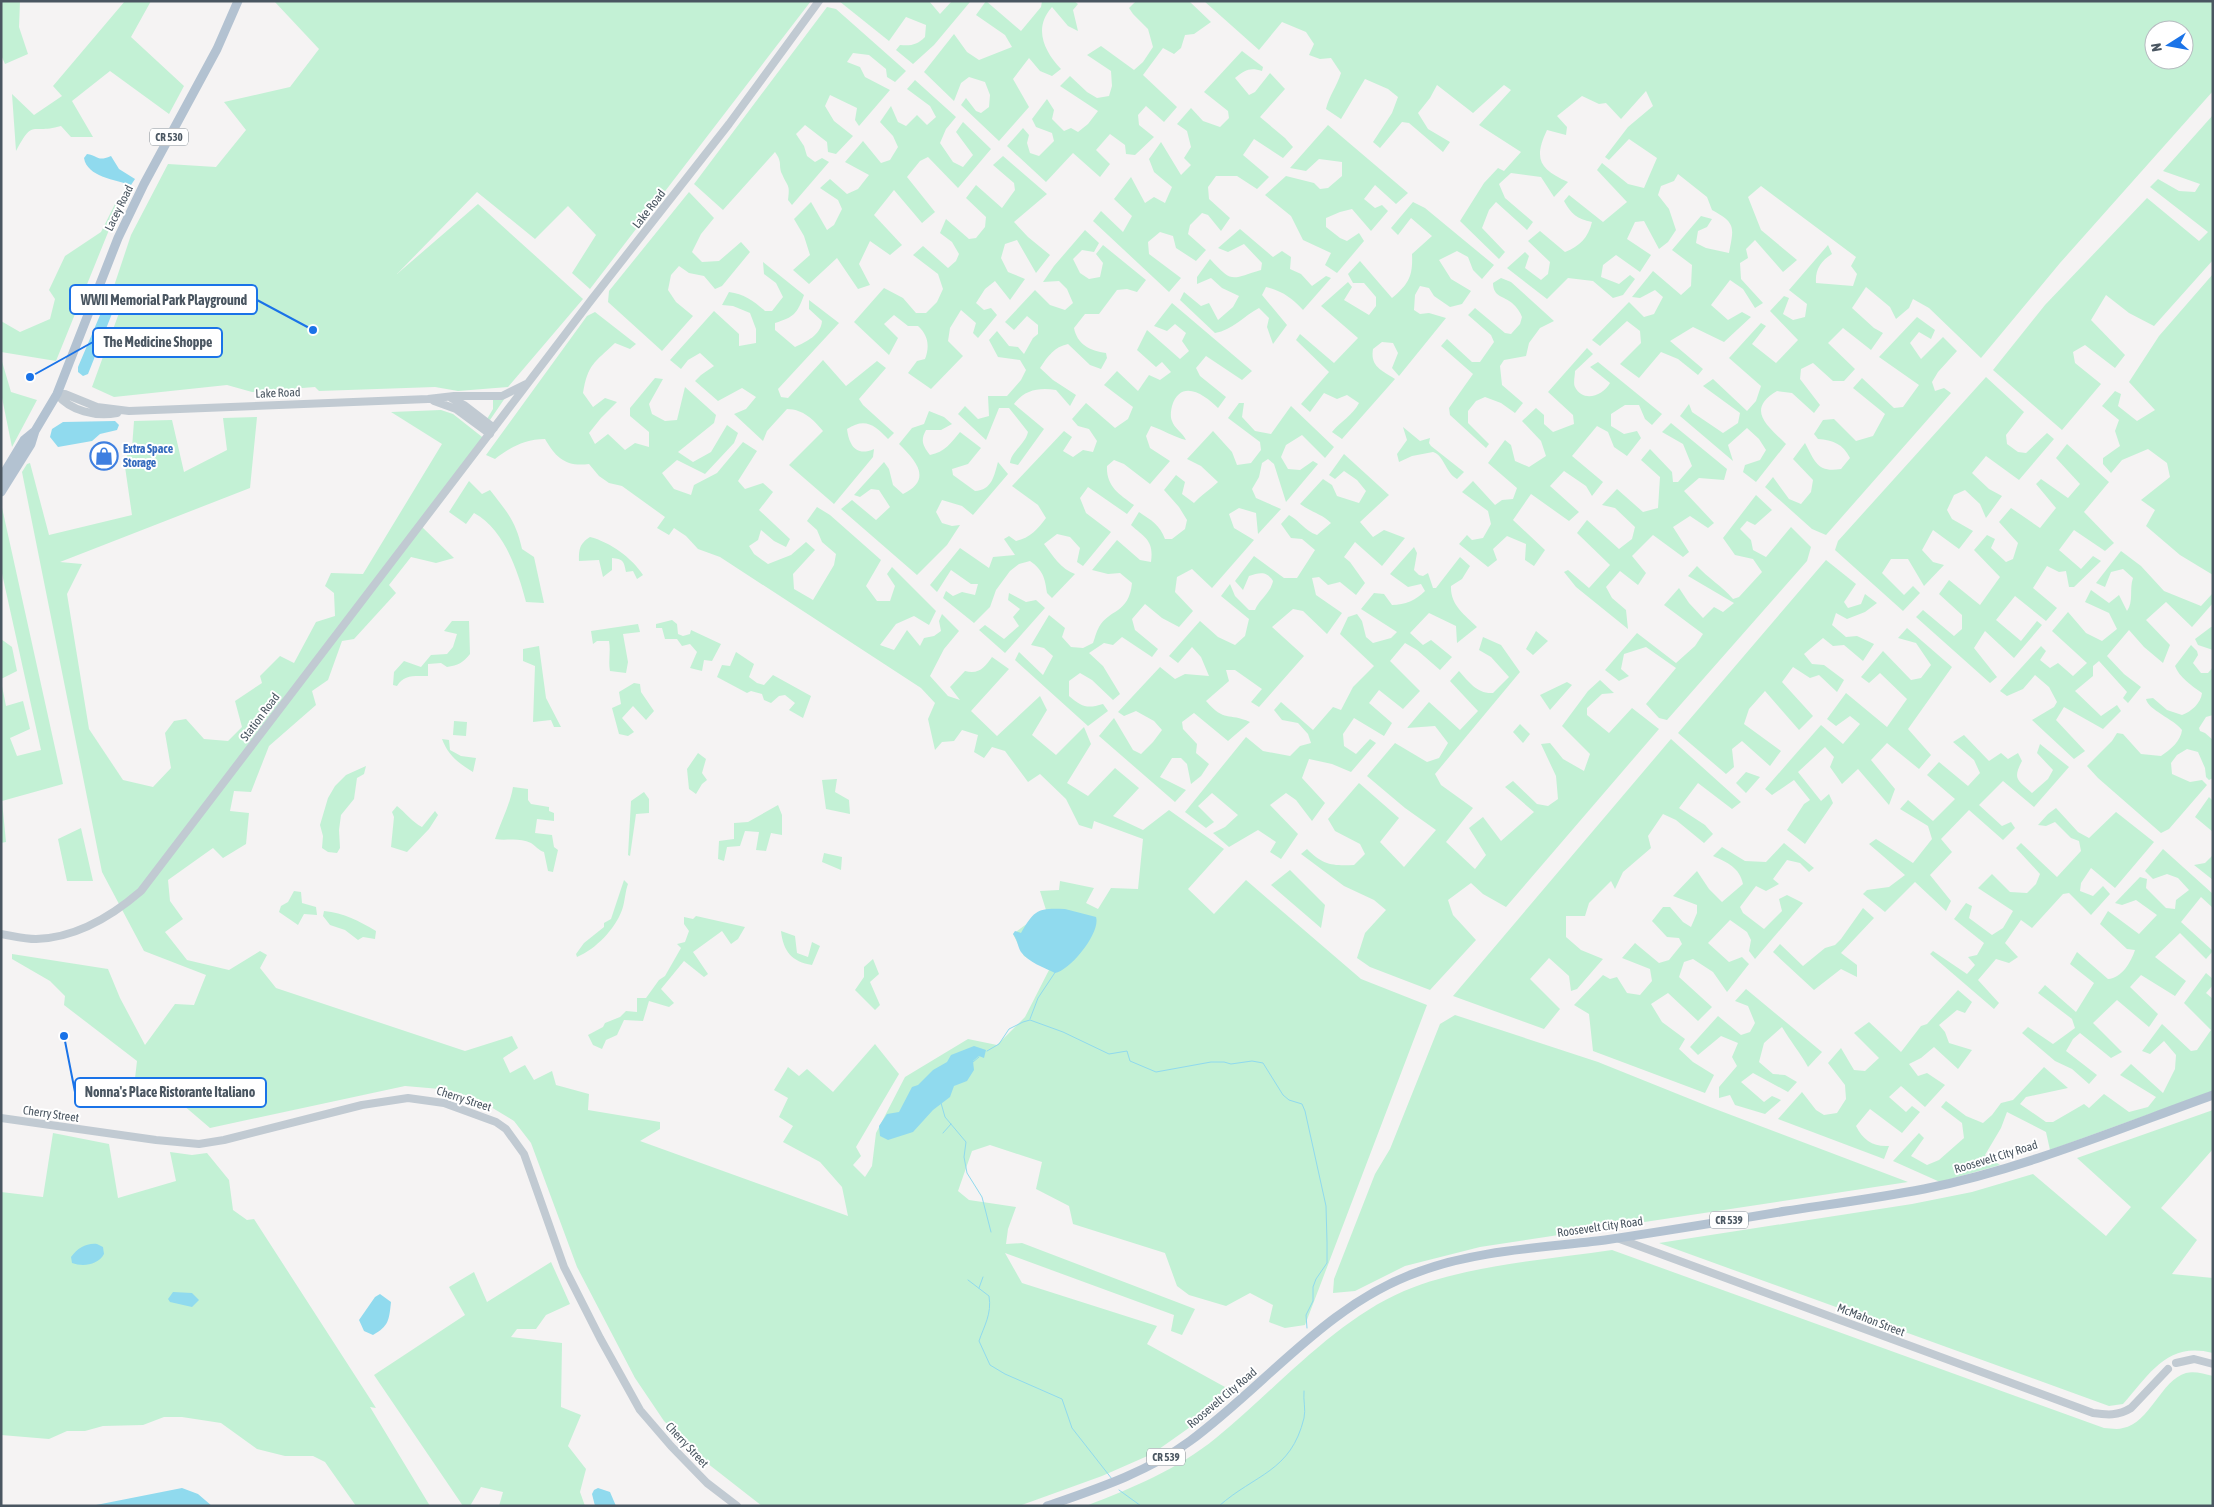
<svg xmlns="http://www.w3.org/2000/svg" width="2214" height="1507" viewBox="0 0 2214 1507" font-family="'Asap Condensed',sans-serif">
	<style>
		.green { fill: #c3f1d5; fill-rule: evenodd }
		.water { fill: #90daee }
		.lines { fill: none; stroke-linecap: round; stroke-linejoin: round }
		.stream { stroke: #90daee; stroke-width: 1 }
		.minor { stroke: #c1cad2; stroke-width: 8 }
		.major { stroke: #b3c2d1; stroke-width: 9 }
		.labels { text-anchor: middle; stroke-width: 4; stroke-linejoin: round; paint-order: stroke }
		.shield { fill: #fff; stroke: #808990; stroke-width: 1 }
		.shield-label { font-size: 11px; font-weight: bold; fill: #4a5661 }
		.street-label { font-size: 12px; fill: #4a5661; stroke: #fff }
		.shop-label { font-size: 12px; font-weight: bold; fill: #366cbe; stroke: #fff; text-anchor: start }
		.leader { fill: none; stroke: #1a73e8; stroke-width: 2 }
		.callout-dot { fill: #1a73e8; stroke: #fff; stroke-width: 2 }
		.callout { fill: #fff; stroke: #1a73e8; stroke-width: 2 }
		.callout-label { font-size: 14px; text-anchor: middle; font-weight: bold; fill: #4a5661 }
	</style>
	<rect width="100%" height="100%" fill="#f5f3f3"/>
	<path class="green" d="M1,1H20L19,27L28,54L5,64L1,55Z
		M125,1H151L131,37L184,86L169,114L110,71L72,101L93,137H71L61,126C31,135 34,117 16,151L12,94L34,115L62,96L53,86Z
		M274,1H811L590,289L572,273L596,235L568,206L535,239L477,192L397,274L478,204L583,299L508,387L458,391L435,387L319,391L315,387L252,392L227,385L114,397L92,387L127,291L114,286L131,235L168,164L216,167L246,130L224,102L290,87L319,49Z
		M839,1H929L940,14L952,1L970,2L934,45L913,64L896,50L900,45C911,46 917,45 925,37L926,25L906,17L889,41Z
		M986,1L1021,31L1041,7L1042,1H1074L1078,4L1073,10L1078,31L1068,26L1052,7C1033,28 1044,51 1061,69L1052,76L1040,71L1029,58L1013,79L1029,107L999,141L961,105L966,98L976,111L981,113L989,107L990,95L985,82L969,77L961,83L954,101L924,72L954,34L967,52L979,60L1012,47L1005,35L976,15Z
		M1136,1H1189L1211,22L1194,34L1185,35L1181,48L1174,54L1163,48L1143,75L1177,107L1164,122L1146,106L1138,115L1139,125L1154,137L1135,155L1126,154L1125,145L1110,134L1096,150L1110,164L1100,177L1073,153L1046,182L1007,146L1023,128L1029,135L1027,143L1030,153L1039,156L1054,141L1052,133L1036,127L1032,119L1047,99L1054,110L1052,119L1064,131L1071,128L1078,132L1088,124L1098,111L1060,86L1070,76L1087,92L1097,98L1109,96L1112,86L1111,71L1087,55L1101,46L1134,70L1143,62L1153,47L1148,29L1133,14L1129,8Z
		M1204,1H2213V91L2060,263L1981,358L1929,308L1913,299L1909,308L1896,319L1890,307L1866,287L1852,308L1874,328L1883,333L1871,350L1843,328L1828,343L1855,369L1844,381H1833L1813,363L1801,369L1800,379L1820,405L1814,413L1792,393L1777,391C1745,410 1768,426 1786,444L1756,482L1743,472L1745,465L1760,460L1766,450L1759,439L1747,428L1728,445L1733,461L1680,416L1689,404L1692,412L1723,433L1738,423L1740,413L1703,386L1713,379L1747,411L1756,401L1761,386L1729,358L1761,323L1766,326L1752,344L1776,363L1798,340L1770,311L1784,296L1789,298L1783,314L1793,320L1805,317L1807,304L1789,290L1828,245L1832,254C1821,261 1815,269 1816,283L1853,286L1857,274L1851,266L1856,257L1761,186L1748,197L1761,230L1797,260L1783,272L1755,240L1746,249L1748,258L1740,263L1741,279L1763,303L1755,308L1743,289L1730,280L1711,305L1728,320L1742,312L1751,317L1724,342L1693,327L1670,341L1703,369L1698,375L1678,359L1661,352L1639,378L1620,364L1641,343L1640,331L1627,321L1600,346L1592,340L1629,302L1644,317L1654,314L1663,297L1655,290L1640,298L1632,297L1653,271L1681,295L1691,286L1692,265L1672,250L1701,216L1712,219L1707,227L1698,231L1696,243L1706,248L1729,253C1734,227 1736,223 1712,210L1707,197L1678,174L1674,181L1661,186L1658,195L1669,209L1676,230L1668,242L1659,249L1644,221L1635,222L1627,239L1651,255L1640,272L1616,255L1603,265L1601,277L1619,284L1630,275L1635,279L1623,295L1613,298L1593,281L1568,278L1547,299L1507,268L1525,252L1529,256L1525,268L1541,280L1548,274L1550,262L1528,241L1540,231L1565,252C1580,246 1588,238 1592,222C1577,219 1571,214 1564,201L1569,195L1603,222L1627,202L1597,170L1602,163L1628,184L1644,188L1657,158L1629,139L1609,160L1605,157L1628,127L1653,106L1646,91L1621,119L1606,103L1599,104L1582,96L1557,116L1567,127L1566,135L1547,130C1533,160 1540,169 1568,182L1554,197L1541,177L1511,173L1499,184L1505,198L1533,222L1527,230L1496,202L1489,210L1482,228L1505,252L1499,259L1460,221L1484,183L1498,168L1504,171L1521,152L1479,125L1511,90L1504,85L1473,113L1437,85L1430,98L1418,113L1428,129L1450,142L1443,152L1409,123L1402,122L1380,148L1373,142L1392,113L1398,97L1388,89L1365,79L1341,119L1326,109C1329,96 1337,86 1341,73L1331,58L1320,59L1309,55L1314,44L1306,32L1282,22L1259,50ZM2154,30H2184V60H2154Z
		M827,7L836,9L906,71L895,82L887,77L886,69L869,55L853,53L847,62L860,67L865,77L890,90L859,126L855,120L857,108L830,95L825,106L834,121L853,136L836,154L828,152L827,142L805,125L796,134L804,146L807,156L815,162L822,158L829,162L792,205L788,200C790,183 788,188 782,174C778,165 783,163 775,152L723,210L694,184Z
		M1242,51L1263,67L1262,71C1250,67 1245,70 1235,78L1249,95L1255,92L1270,73L1285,89L1260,117L1285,138L1293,147L1283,158L1254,139L1243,155L1269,177L1257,189L1237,176H1216L1208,187L1209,199L1230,218L1221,231L1208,215L1202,213L1190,225L1188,234L1206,250L1196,261L1176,248L1173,236L1160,232L1148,242L1149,254L1181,278L1169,292L1093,221L1101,211L1123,232L1132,216L1114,199L1131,177L1145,203L1154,197L1165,203L1172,187L1154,172L1149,159L1161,142L1181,175L1191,165L1184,158L1191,147L1187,131L1177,124L1191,108L1203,121L1220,127L1229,118L1228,111L1204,92Z
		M915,80L956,117L946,129L940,143L953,162L963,167L973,155L956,132L963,122L991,149L958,188L928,157L920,161L907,177L935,212L922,223L894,190L874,215L902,245L890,255L870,241L859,264L870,285L858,289L837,258L809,284L793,270L810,255L804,236L794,219L811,202L827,230L834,225L842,209L838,200L820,188L830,179L847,194L858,189L869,175L845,162L863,141L881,163L890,160L898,147L893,136L880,122L891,106L898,122L906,126L917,115L927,125L936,117L930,106L907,89Z
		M2213,115V260L2154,326L2129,313L2106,295L2091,320L2125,355L2115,368L2085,345L2073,352L2075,363L2101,384L2062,430L1993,370L2045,305L2147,198L2199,241L2208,232L2150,187L2158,179L2179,191L2195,192L2200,184L2163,171Z
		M1328,125L1408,193L1396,204L1375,185L1364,199L1375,208L1382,205L1388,211L1371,231L1352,209L1340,212L1326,218V227L1340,238L1347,241L1359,233L1364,241L1337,273L1325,265L1331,253L1303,240L1291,216L1265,195L1286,176L1314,183L1320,189L1328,188L1342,176V162L1319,159L1306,171L1290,168Z
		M1003,156L1047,194L1014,222L1028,237L1050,255L1036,273L1017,240L1005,244L1001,258L1008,272L1025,279L1010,300L995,281L985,289L976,303L984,310L991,308L997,315L978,338L973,333L976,323L961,310L950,328L948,341L963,356L931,389L908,373L917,361L925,359C930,346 928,335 918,326H908L894,315L884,324L898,338L889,355L854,322L884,288L903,298L916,313H926L937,302L943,289L938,274L913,255L923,246L948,268L956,261L959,254L952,242L940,233L946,219L969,239L976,238L985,227L986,217L966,198L976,185L1002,208L1015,190L1014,183L993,165Z
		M689,192L714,218L701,234L692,252L702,262L719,261L741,242L750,252L722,286L715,289L704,276L689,273L679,266L671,275L668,290L676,302L693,316L662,351L608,302L609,291Z
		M118,198L123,201L111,225L56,361L1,352V321L20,332L50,319L55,299L49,290L65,256L101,232Z
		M1413,202L1425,208L1494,265L1482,279L1473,270L1468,257L1457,251L1439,260L1451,279L1471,291L1462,304L1450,307L1434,296L1429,288L1420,286L1415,295L1414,310L1420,314L1429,313L1446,318L1399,376L1392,368L1398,353L1393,343L1382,342L1373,349C1370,367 1382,370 1395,379L1342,439L1332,432C1341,421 1353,415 1359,403L1347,395L1337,399L1324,393L1310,412L1301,404L1329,372L1296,340L1300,334L1334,363L1358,338L1321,306L1348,282L1352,287L1344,300L1369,315L1376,306V297L1364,283H1353L1348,274L1360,261L1392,298C1409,284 1413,276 1412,254L1432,236L1411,218L1398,235L1391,228Z
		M1240,229L1273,257L1282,251L1291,257L1290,269L1301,274L1312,286L1326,276L1331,278L1303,310C1292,298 1282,291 1266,287L1262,295L1287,325L1273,344L1267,327L1269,318L1259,308C1244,316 1232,330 1215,333L1180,300L1184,292L1201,306L1209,303L1218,320L1233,307L1239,296L1222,288L1211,278L1197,284V277L1210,259C1233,284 1231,279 1261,270L1262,263L1244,244L1228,252L1218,248Z
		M1085,230L1099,243L1094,252L1082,250L1073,259L1080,273L1089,279L1100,277L1103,263L1096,254L1103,245L1146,280L1137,292L1127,289L1117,290L1099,314H1085L1074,328C1077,344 1090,351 1106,353L1107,358L1101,369L1090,365L1068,344C1054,347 1048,356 1040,368L1053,380L1076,395L1070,406L1056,390C1039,387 1024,390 1014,404L1044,429L1018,465L1010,463C1011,451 1025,445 1028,432L1009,408H999L986,440L958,414L965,406L978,419L989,416L988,396H1007L1021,380L1026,370L1020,360L998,357L989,340L997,331L1009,346L1018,347L1024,354L1033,338L1038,334V325L1027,316L1014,330L1005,322L1035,290L1050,305L1065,310L1073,303L1067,289L1059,281L1043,282L1054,266Z
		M763,262L804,295C797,314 794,317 775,323V330L795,347C806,342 821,335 822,321L809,309V300L839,323L778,389L781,397L788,398L823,360L846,386L877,361L886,368L859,399L863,405L894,433L888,439C875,425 865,417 847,429C849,445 856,457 874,449L873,457L834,504L789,465L823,431C814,420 803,409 787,409L767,431L763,441L734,414L746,409L756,397L742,388L718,401L695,381L701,375L714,366L700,353L688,360L681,369L670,360L714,311L739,334V346L756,343V329L750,313L733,306L722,305L729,292C744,294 754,301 765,311H772L783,297L776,283L764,274Z
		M2213,274V575L2180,555L2146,526L2155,510L2141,500L2170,477L2167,463L2148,449L2122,460L2111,473L2103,464V458L2120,446L2115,431L2119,420L2102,406L2115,391L2121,394L2118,406L2137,421L2155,410L2129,382L2159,336Z
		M1501,278L1511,282L1554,321L1540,328L1529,343L1526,356L1504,360L1500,366L1502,385L1523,403L1515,413L1501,403L1485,397L1476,401L1468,411V423L1489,444L1486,448L1450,415L1449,408L1473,374L1441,346L1447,339L1472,362H1480L1494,342L1491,335L1468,315L1475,308L1505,333L1511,334L1520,324L1522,317C1520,312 1517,307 1512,303C1504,296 1493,297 1493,283Z
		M1172,303L1252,371L1242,380L1206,356L1196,368L1200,376L1226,397L1218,408C1205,395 1181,378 1172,406C1171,410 1170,417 1172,421C1174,428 1183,433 1186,440C1173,437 1164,430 1151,426L1146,436L1150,448L1170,461L1150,484L1124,464L1114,460L1107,466C1106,486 1119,494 1134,505L1127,514L1088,487L1080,498L1086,513L1111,532L1083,566L1077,562L1080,548L1070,537L1057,534L1044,544C1053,556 1061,569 1075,574L1052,598L1047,593C1045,578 1043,570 1030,561L1019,564L1010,571L996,590L990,607L974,623L943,598L946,591L953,596L962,592L975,595L978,584H971L951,570L937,592L930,585L960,548L989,568L993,557L1015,555L1004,539L1009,536L1016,541C1030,538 1038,529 1046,518L1038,505L1012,486L1064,431L1072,437L1063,451L1073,457L1083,450L1093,452L1097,441L1089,429L1078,426L1072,419L1086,403L1115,428L1128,419L1133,407L1104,385L1117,371L1138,391L1149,375L1160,380L1171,372L1162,362L1156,367L1137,350L1147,330L1180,359L1189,351L1182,341L1186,333L1175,324L1167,331L1154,326Z
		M595,312L636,344L630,349L615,343C594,363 588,364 583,393L593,407L605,398L617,402L601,418L589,433L595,444L608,434L625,450L635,443L649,447V432L630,416V408L655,378L663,379L649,404L652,414L665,421L677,420L685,387L716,415L714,423L678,452L693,462L711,452L727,425L738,433L734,443L705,474L677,460L662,473L674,489L691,495L694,485L717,473L743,442L757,451L738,481L745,489L763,483L773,492L759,510L790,539L786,547L774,541L761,530L758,540L749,546L754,554L768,564L791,555L806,542L815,550L793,574L794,589L813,600L834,565L836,554L822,542L817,530L807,521L817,507L830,515L881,560L866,586L877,601H890L895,586L887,574L892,567L936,611L929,625L914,616L896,624L880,645L894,650L907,630L920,646L924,638L934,636L941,631L939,621L942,614L959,631L944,649L930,676L948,696L960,700L950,687L965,671C979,675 985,667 992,657L1009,669L971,711L997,736L1040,696L1047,710L1032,735L1056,755L1084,727L1091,744L1067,783L1088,796L1115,768L1139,788L1113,816L1143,830L1169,810L1224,849L1188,889L1214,914L1246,880L1361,979L1427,1005L1305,1325L1285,1328L1269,1322L1273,1305L1250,1293L1226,1306L1189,1295L1177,1286L1165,1253L1073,1224L1069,1206L1036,1189L1042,1162L990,1145L972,1151L958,1191L969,1200L1016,1207L1008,1229L1006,1244L1022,1243L1195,1309L1182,1335L1171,1331L1174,1315L1005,1253L1022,1283L1157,1326L1147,1344L1234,1392L1210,1413L1152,1454L1102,1476L1019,1506H762L707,1463L664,1421L635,1378L577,1267L531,1143L514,1121L486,1104L440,1089L405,1086L210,1128L169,1093L134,1087L137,1061L64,1005L65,996L50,981L12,959V954L108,969L120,998L145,1045L175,1004L194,1005L206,975L144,951L102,872L22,472L27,464L30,463L49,535L132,515L124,460L132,448L134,421L172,420L184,472L227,450L223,418L257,417L250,488L60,562L82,564L67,594L89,729L123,780L153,787L171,768L165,733L174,721L186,719L204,739L228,741L242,727L235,701L262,683L260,676L280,656L294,663L316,622L335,616L334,593L325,586L331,573L363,574L442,444L391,412L441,410L453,414L486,440L421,526L454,558L436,563L411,557L389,585L396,593L354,639L342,641L328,680L312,691L316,705L269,746L251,792L234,791L230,811L249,813L246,844L223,858L213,848L168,880L170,901L183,919L165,932L187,960L229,970L260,951L267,955L260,968L276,988L465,1051L512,1036L518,1048L503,1058L510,1073L525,1065L534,1080L552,1071L556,1085L589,1094L588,1110L660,1122V1129L640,1141L848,1216L842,1187L820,1162L783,1142L793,1126L779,1117L788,1098L774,1090L788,1067L799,1076L807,1069L833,1092L875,1044L899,1074L856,1147L861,1156L853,1165L865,1177L872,1166L876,1133L905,1077L968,1039L997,1045L1025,1017L1049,970L1024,956L1013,934L1046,910L1040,891L1059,890L1060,881L1094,888L1086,903L1098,909L1111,888L1138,889L1143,839L1094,821L1092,829L1079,825L1066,799L1040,774L1028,782L1005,751L992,747L984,758L974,752L978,735L962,730L954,741L942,742L935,750L928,719L935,703L921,688L720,557L698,549L686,536L674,528L669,535L657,528L665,517L622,486L609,483L599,476L589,464C566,467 556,458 545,439C525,439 511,447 495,459L486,455L587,316Z
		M1917,317L1935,330L1931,339L1919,332L1910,343L1921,359L1943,337L1957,351L1938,372L1932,382L1935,391L1944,388L1951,393L1826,535L1812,529L1765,487L1773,477L1789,499L1801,504L1811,492L1813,480L1793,459L1805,443C1815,462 1818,473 1841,469L1850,458C1843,444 1833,440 1818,439L1814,434L1823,420L1834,419L1856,441L1873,436L1885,414L1853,388L1862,378L1894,408L1903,407L1919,385L1879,357Z
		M1587,348L1593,354L1575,371C1575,376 1573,383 1575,387C1583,403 1603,396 1610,383L1590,367L1598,362L1662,414L1652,425L1645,419L1639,405H1625L1611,414V426L1624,434L1637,431L1641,438L1627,456L1614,447L1608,432L1597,426L1572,456L1603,482L1592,496L1586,486L1564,471L1550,486L1579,512L1569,521L1531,494L1513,520L1545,550L1534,566L1525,560L1526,544L1507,536L1493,549L1497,560L1488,567L1459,544L1467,535L1472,540L1483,538L1491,524L1488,511L1462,492L1473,481L1495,505L1502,500L1513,499L1517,488L1488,463L1505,440L1511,445L1515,461L1529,467L1546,456L1541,441L1522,421L1536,408L1544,415V424L1553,432L1574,424L1573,415L1548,392Z
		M1,358L11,392L37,400L12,447L1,393Z
		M1986,377L2024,412L2006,435L2007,444L2018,452L2026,453L2047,433L2054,439L2019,480L1986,456L1972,473L1989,489L2002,496L1986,518L1980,504L1965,490L1954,495L1947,510L1952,519L1973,531L1959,549L1933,530L1922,550L1933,562L1944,565L1924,586L1908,559H1891L1882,573L1904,595L1913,586L1920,593L1903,611L1835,550L1838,541Z
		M505,398L490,420L487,419L493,409V400Z
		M1239,403H1244L1242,417L1255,431L1271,434L1291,406L1334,447L1325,458L1302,435L1286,445L1281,457L1288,469L1300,470L1313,461L1318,464L1286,502L1274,464L1268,459L1262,463L1259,477L1252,489L1256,498L1281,509L1258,534L1256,513L1239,508L1229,514L1234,528L1254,540L1212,588L1192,569L1177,577L1175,592L1193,611L1179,627L1162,618L1145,604L1132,619L1135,630L1158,649L1152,657L1122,637L1113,645L1104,643L1089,653L1103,666L1120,694L1113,700L1092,680L1080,673L1069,681V696C1082,707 1087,709 1103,704L1108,711L1088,726L1015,660L1019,652L1043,675L1053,656L1044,648L1031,645L1049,615L1065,628L1062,637L1071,647L1083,648L1093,643C1095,638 1096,632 1099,627C1109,609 1129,614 1132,583L1120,573L1108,574L1092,570L1117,540L1140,560L1151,562C1154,540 1145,538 1131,525L1139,512C1151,520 1160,525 1165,539H1172L1185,529L1187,520L1179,507L1164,490L1176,475L1185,482L1182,494L1194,503C1201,495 1210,490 1218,482L1201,466L1187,459L1213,431L1232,452L1237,465L1251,463L1261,450L1260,442L1228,418Z
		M929,411L944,417L952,424L941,430H926C920,441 923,446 930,455C945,452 951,443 960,432L981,448L968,464L952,469L953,475L975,491C992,490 994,476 998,462L1008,474L973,515L962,506L942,500L936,512L942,523L952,526L960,525L947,545L917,575L841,509L852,500L876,520L890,507L879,490L871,489L860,497L854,495L884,462L889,469L893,485L903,494C933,479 916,461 899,444L912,428L924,424Z
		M1671,423L1727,469L1724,480L1699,478L1684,491L1714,523L1708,528L1690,516L1673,527L1689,552L1683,557L1653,535L1632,556L1646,573L1638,585L1620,571L1606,587L1612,598L1626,610L1628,629L1576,587L1564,572L1568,570L1589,588L1610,565L1577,533L1587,520L1619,549L1632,539L1635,527L1615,508L1602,505L1617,489L1643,512L1658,508L1660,477L1641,460L1650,449L1672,472L1673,482H1678L1692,466L1683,444L1662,432Z
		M1403,427L1420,441L1430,438L1429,443L1431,446L1464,472L1457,479C1445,472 1444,455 1433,452L1412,456L1399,462L1397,454L1407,440Z
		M2067,444L2109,482L2084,512L2114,543L2105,551L2074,530L2059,550L2081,569L2093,556L2101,561L2074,587H2069L2066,571L2059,572L2047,566L2033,588L2057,608L2046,621L2015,596L1996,620L2021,641L2037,621L2042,625L2014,658L1985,631L1974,648L1997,677L1990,683L1916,617L1923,610L1954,636L1962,629V615L1939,594L1949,580L1980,605L2000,577L1974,550L1987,535L1995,539L1991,548L2006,562L2013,559L2018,543L1999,522L2011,508L2040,528L2056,508L2036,484L2041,479L2068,498L2080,484L2056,458Z
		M1344,454L1389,495L1360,522L1373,537L1384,530L1405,538L1382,566L1355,542L1344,557L1350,562L1365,583L1356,595L1340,582L1328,585L1319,577L1312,578L1316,595L1342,613L1327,634L1303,611L1293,609L1272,627L1304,656L1259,707L1251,702L1262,689L1235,670H1226L1229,681L1206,701C1225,723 1228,712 1250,722L1228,741L1194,713L1182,722L1183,729L1197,744L1196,753L1209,764L1201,776L1191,784L1187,764L1181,758H1172L1160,777L1186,790L1175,802L1099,736L1114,718L1133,750L1141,754L1153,742L1162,730L1154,721L1136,711L1124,716L1118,712L1160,667L1175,679L1185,674L1209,676L1201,657L1192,647L1178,663L1169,656L1200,621L1218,637L1235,645L1245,636L1249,619L1221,596L1230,584L1235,596L1249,610H1255C1260,598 1270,594 1273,581C1267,571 1260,572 1249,576L1243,590L1235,581L1254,556L1284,578H1297L1315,550L1302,539L1291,538L1281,524L1289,515C1300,521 1305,531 1317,535L1331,523C1322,514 1311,512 1300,504L1323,479L1332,485L1337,496L1359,503L1366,491L1357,480L1344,471L1335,479L1329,475Z
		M469,481L482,494L490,490C507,512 516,521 522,549L534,557L544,603L526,602C518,571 504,529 474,513L466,524L449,512Z
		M1756,495L1772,510L1755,525L1747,521L1740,529L1751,540L1753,550L1766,557L1791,527L1811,547L1807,561L1667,720L1659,718L1646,704L1676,668L1646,647L1624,654L1621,669L1629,676L1619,681L1605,670L1637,633L1676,663L1695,646L1703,634L1664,605L1679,588L1689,603L1703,618L1714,607L1723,612L1734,603L1688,576L1697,566C1708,578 1722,586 1733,599L1739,597L1762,572L1753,559L1735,555L1723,538Z
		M1,503L63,784L2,801L6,842L1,843V681L6,706L23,701L30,729L10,738L17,756L41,750L1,569Z
		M590,537C610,542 632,558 643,575L637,579L633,571L626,572C624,561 623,559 612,558V570L603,577L599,560L579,561C579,550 579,544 590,537Z
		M1414,547L1417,553L1414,570L1419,575L1423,576L1428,573L1433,588H1436L1460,557L1470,566L1462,579L1451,586C1450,605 1465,615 1477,627L1457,643L1456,626L1429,613L1410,633L1423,645L1431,640L1452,657L1440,670L1417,650L1405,643L1390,661L1420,691L1403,709L1379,690L1369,703L1392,723L1384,736L1354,718L1343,734L1344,746L1356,754L1370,739L1376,743L1351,772L1332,764L1309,759L1302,778L1325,803L1312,821L1296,800L1286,793L1270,805L1298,834L1281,859L1270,852L1276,842L1258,830L1229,847L1213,833L1225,827L1238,815L1212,793L1198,806L1214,822L1206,828L1185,812L1246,737L1263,751L1290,756L1300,746L1311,743L1308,734L1298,723L1282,720L1274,710L1281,702L1313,730L1333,707L1341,710L1353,687L1374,666L1340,634L1348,617L1357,614L1362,621L1366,637L1373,643L1391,638L1397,632L1361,609L1374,593L1384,594L1392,605C1405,605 1416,600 1425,591L1421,584L1408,587L1390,574Z
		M2121,551L2141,566L2164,591L2201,606L2212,594L2213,603L2192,627L2166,602L2146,620L2170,645L2163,663L2144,647L2129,630L2107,656L2124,674L2141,687L2128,703L2123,698L2127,692L2099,661L2093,666V676L2075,691L2101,716L2117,705L2121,711L2103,729L2064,707L2056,720L2085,751L2074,759L2032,720L2054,707L2057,702L2049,687L2035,675L2023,689L2007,696L2000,691L2041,646L2046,651L2040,660L2050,668L2058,663L2073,676L2087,663L2052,631L2068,612L2086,633L2102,641L2117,629L2109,613L2085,602L2091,590L2109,603L2119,595L2127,611C2134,601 2129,589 2133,578L2123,569L2111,572L2105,587L2096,583Z
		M1826,560L1856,584L1844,602L1848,608L1861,604L1865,594L1877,603L1865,612L1847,619L1836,613L1832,625L1846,637L1857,636L1874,644L1863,661L1844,645L1833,646L1823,638L1804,654L1812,664L1824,665L1844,680L1837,692L1819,675L1810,678L1793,667L1782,682L1813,716L1799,730L1765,691L1749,709L1744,724L1781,751L1770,766L1742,741L1732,749L1734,767L1726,774L1678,733Z
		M1009,593L1026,602L1036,600L1045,608L1005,653L979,630L985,625L1004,639L1019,626L1013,617L1020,609L1008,600Z
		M672,620L677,624L678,634L683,636L690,634L691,630L721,644L712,661L704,660L702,671L690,668L697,652L690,644L682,646L677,639H665L662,628H656V624Z
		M452,621H469L470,654C463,663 458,665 447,667L441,663L428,664V676C415,676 404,674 397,686L393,685L394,672L404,661L421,667L431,655L447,654L453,647L457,634L444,631Z
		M638,624L640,632L623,634L628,662L626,673L610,671C608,660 611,652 609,641H597L593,644L591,631Z
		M2211,627H2213V650L2198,645L2195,639Z
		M1907,628L1952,667L1908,729L1931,755L1919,769L1887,743L1871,760L1895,789L1889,805L1858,769L1842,784L1830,767L1834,757L1825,747L1798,772L1821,801L1829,794L1833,803L1805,844L1787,830L1804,804L1810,800L1794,780L1772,795L1765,789L1821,725L1843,744L1860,724L1850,716L1836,726L1827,719L1846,693L1887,727L1907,699L1880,673L1869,683L1861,677L1883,651L1911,680L1921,678L1931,665L1916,643L1898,638Z
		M1536,631L1548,641L1533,655L1526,649Z
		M1483,637L1501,645L1520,672L1435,774L1441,785L1473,808L1446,842L1475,869L1486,855L1469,828L1483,817L1501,841L1534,812L1505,787L1513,781L1537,804L1548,806L1558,799L1556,776L1541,744L1550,743L1563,759L1584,771L1590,754L1562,726L1588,691L1600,680L1614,693L1602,694L1587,708V715L1609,733L1632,708L1659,729L1506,907L1483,894L1471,883L1448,900L1453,915L1476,940L1430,990L1370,967L1357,958L1365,933L1386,910L1374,900L1344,886L1301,854L1307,849C1323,865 1332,866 1354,865L1365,854L1360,844L1335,831L1328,819L1359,783L1399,818L1380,842L1404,867L1436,830L1405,808L1367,776L1395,743L1427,762L1439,758L1448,743L1435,726L1407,728L1429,702L1460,730L1478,711L1450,681L1459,671C1469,682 1477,694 1493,693L1509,677L1491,657L1479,650Z
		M1,639L12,647L17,671L1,679Z
		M2191,645L2197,651L2198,655L2193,663L2201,673H2208L2213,667V715L2206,717L2199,728L2200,731L2205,733L2213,740V778L2209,780L2206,777L2205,768L2198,752L2187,749L2177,755L2171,763L2172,774L2190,782L2202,780L2207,785L2169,829L2161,833L2098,778L2087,766L2112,741L2117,733L2123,734L2141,754L2161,756C2170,750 2181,741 2182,730C2174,719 2148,710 2146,699L2153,698L2167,710L2182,715C2191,712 2201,703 2202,693C2192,686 2179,677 2175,666Z
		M539,646L546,698L561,727H554L551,720L533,722L535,666L523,661V649Z
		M736,652L754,664L749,677L757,683L764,685L773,675L811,696L803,718L789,710L795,703L785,695L779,696L771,703L764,700L762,694L751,691L747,693L717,677L722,665L730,666Z
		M1567,682L1572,685L1550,710L1540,695Z
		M634,683L640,684L641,692L654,711L646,720L633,706L622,718L634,732L628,736L619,734L612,708L621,704L619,692Z
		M454,721L467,722L466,736L453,735Z
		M1520,724L1530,734L1523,743L1513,732Z
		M1964,735L1989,761L2001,753L2008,759L2018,753L2022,761C2012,780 2018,780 2032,793L2048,779L2053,770L2037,753L2040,744L2069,767L2034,807L2003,781L1979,805L2002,826L2011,822L2015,828L2003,840L1969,810L1941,839L1952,852L1930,875L1951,901L1946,911L1915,882L1885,912L1863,894L1867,890L1889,887L1905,875L1869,844L1876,839L1913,863L1932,839L1928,826L1900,809L1908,800L1933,821L1955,799L1927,775L1939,762L1968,786L1980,773L1974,760L1953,742Z
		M442,739L449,740L450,750L461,756L476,758L473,772C458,763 448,755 442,739Z
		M1671,739L1741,802L1732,809L1698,783L1679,808L1705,825L1713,834L1704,843L1676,820L1663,814L1648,836L1651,848L1623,872L1615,889L1611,881L1589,903L1585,916H1566V937L1581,950L1603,959L1577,989L1571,991L1569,976L1549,958L1530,979L1560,1009L1544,1029L1453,996Z
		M698,753L706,759L702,773L707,780L702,784L696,794L689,789L687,769Z
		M366,766L364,774L357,778L354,799L341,815L339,830L340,848L337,853L328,852L322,848L323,836L320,825L328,798L335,786L346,775Z
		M1746,772L1760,777L1746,793L1736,783Z
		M837,779L835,792L849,800L850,814L826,809L822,780Z
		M513,787L528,789V800L531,804L549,807V811L554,813V821L537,819L535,833L552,835L554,847L558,850L553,872L548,871L544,852C538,850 536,846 531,843C519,837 507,841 495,839C501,821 510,805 513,787Z
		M644,792L649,799V813L636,814L630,856L628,855L631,801Z
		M2209,797L2213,801V832L2195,817Z
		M778,805L782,815V835L771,833L766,851L756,850L759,832L745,831L740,846L727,847L724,861L718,859L719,841L734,839V823L748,822Z
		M397,806C406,813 412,822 422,827L435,811L438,815L429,829L407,852L391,847L394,817L392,812Z
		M2056,808L2078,832L2089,838L2116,812L2154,842L2115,888L2091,868L2081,883L2080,891L2093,896L2103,886L2110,894L2091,915L2069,893L2063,894L2032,928L2021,920L2005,943L2018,957L2009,963L1996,959L1978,980L1999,1003L1994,1009L1930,954L1933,951L1967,974L1975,965L1968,957L1977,955L1984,943L1954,919L1966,903L1972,906L1969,918L1992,935L2003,928L2013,911L1978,888L1992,874L2010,892L2027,893L2036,884L2040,874L2016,848L2021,843L2057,877L2081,851L2079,841L2071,838L2055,822L2046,826L2038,825L2048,814Z
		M81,828L93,881H67L58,839Z
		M1784,843L1814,868L1809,872L1800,863L1787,860L1773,879L1779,884L1766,891L1756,886L1740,907L1743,913L1764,929L1782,911L1779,899L1787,895L1803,903L1755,959L1749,951L1751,940L1747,932L1730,920L1708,943L1729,962L1742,957L1749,964L1727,992L1713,972L1693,959L1684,962L1679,977L1712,1007L1698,1021L1668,993L1651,1004L1662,1022L1685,1039L1679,1049L1693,1062L1714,1075L1705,1093L1593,1051L1589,1014L1574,1005L1603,975L1610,979L1617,977L1627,993L1640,995L1652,981L1650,969L1622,958L1635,943L1659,963L1669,960L1682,944L1679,938L1667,937L1652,921L1663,907H1670L1683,922L1691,927L1697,913V905L1673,896L1697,871L1709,889L1722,902L1743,884C1740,868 1727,862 1713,856L1722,847L1745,861L1766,862Z
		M2163,849L2213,894V908L2201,897L2181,922L2213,951L2206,959L2180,933L2155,957L2186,981L2175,996L2141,975L2130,987L2158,1014L2149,1027L2117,1000L2093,1023L2122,1052L2111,1058L2080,1033L2073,1039L2066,1051L2097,1075L2089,1084L2072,1069L2055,1061L2022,1033L2028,1027L2053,1044L2075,1028L2072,1019L2038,993L2045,985L2076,1012L2094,983L2070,964L2077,952L2108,979C2122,978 2131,962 2135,950L2127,949L2100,924L2108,911L2139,934L2157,915L2136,900L2122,905L2115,903L2140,877L2147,879L2146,888L2166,908L2175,909L2176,900L2189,890L2178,878L2167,874L2153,879L2145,871Z
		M824,853L842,857L841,870L822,862Z
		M2213,855V880L2194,865L2205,863Z
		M1290,870L1325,905L1321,928L1271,885Z
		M624,880L628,884C625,892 625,902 622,910C615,929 596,949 577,957L576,954L584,943L604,927V923L611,919Z
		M294,891L301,892L302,903L316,907L317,915L304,914L298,925L279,912L281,906L288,902Z
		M1863,908L1874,918L1841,953L1857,965V977L1841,969L1814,990L1773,952L1780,944L1803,966L1825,948L1835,945L1841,939Z
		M324,911C344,913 359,921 376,931L375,939L363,937L358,940L345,930L330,925L323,916Z
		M696,916L745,927L738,939L731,944L722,931L693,952L708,974L704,977L684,961L661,989L674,1003L669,1007L649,1001L643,1021L624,1020L617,1035L606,1040L602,1049L593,1045L588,1035L603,1027L605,1023L620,1017L626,1011L637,1012V998H646L659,980L665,976L681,948L677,944L685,942L689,931L684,924V917L693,919Z
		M781,931L795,936L797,953L808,957L812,942L820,946L812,965C792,962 783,951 781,931Z
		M873,959L879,974L870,982L880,1005L875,1010L855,990L864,977V967Z
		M2206,973L2213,979V985L2206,993L2213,999V1091L2050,1150L2046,1132L2007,1112L2001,1128L1985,1155L2000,1165L1940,1182L1893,1161L1919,1133L1924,1138L1911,1156L1927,1165L1939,1160L1964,1138L1962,1123L1941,1107L1946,1101L1966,1116L1983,1123L1992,1115L2001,1103L2013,1100L2044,1067L2068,1088L2026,1097L2020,1104L2046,1122H2053L2084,1104L2089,1108L2104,1094L2129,1112L2148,1107L2156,1097L2120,1075L2131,1064L2163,1093L2175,1069L2176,1055L2164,1041L2150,1054L2142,1051L2162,1024L2191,1051L2197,1050L2211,1030L2184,1003Z
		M1746,989L1822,1052L1808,1067C1800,1052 1790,1041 1782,1027L1764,1043L1759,1062L1773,1074L1785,1075L1797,1082L1788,1092L1753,1073L1741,1082L1764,1102L1772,1096L1781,1100L1765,1114L1735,1105L1730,1095L1719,1098V1087L1737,1066L1732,1057L1738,1043L1721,1036L1698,1055L1690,1047L1718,1016L1741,1035L1750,1032L1755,1023L1748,1006L1735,1001Z
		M1958,990L1972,1002L1965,1013L1957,1010L1939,1025L1945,1032L1949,1043L1972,1050L1958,1069L1934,1047L1921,1058L1909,1064L1918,1076L1927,1073L1945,1085L1925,1107L1901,1086L1889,1097L1906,1112L1912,1106L1920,1112L1902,1133L1870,1109L1856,1126C1863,1140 1873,1147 1889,1146L1884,1159L1778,1119L1802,1092L1816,1110L1824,1115L1837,1113L1846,1099L1845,1085L1828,1063L1841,1048L1854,1070L1865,1071L1879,1058L1854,1033L1869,1022L1901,1052L1921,1026L1927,1024Z
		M1455,1015L1598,1062L1710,1107L1908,1182L1480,1247L1405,1266L1355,1291L1333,1293L1334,1279L1375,1174L1390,1149L1440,1024Z
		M2213,1110V1149L2161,1208L2197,1240L2172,1274L2213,1278V1353C2167,1341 2150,1374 2123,1404L2109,1406L1659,1243L1912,1204L1972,1192L2033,1174L2106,1236L2131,1207L2077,1158Z
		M53,1133L109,1144L118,1198L176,1181L170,1152L192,1155L207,1153L229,1180L233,1210L247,1220L254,1219L376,1408L370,1407L430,1506H356L325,1462L313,1456H285L257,1449L221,1423L182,1417H164L143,1425L103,1426L85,1431H67L49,1439L1,1435V1192L43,1197Z
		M1612,1250L2104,1428C2110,1428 2117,1430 2123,1428C2150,1423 2161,1380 2186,1373C2195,1371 2204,1374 2213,1376V1506H1086C1132,1488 1178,1469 1216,1438C1275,1390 1334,1321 1404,1291C1466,1265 1546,1260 1612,1250Z
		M551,1262L570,1304L546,1315L536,1329H517L511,1337L562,1343L561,1407L581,1415L568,1446L586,1469L580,1492L585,1506H499L503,1492L481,1487L470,1506H463L374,1375L465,1315L449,1287L474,1272L487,1302Z"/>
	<path class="water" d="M87,154C99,156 97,162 111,156L119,169L135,179L131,185C116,180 87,177 84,158Z
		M113,292L119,296L88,374L83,376L78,372V367L106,301Z
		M115,421L119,425L117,430L100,434L92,441L58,447L50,437L52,429L63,422Z
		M1065,909L1096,917C1101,932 1071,970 1055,973C1045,968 1028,962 1021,952C1017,945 1018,941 1013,934L1015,931L1021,933C1035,909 1038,908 1065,909Z
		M974,1046L986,1050L984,1058L979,1056L973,1061L974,1070L967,1081L954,1086L950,1097L933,1110L913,1132L888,1140L880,1136L879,1126L887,1114L899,1112L912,1087L918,1085L933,1070L947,1062L951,1055Z
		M97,1244L103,1247L104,1254C98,1265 83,1267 72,1263L71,1257C78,1248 86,1243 97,1244Z
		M173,1292L192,1293L199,1300L192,1307L170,1302L168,1299Z
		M380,1294L391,1302C389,1320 389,1326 373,1335L364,1331L359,1320L375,1297Z
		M182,1488L198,1494L212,1506H91Z
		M598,1488L610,1492L616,1506H595L592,1494L594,1490Z"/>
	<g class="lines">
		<path class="stream" d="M1030,1019L1038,998L1056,971
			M987,1051L999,1044L1009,1029L1023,1022L1030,1020L1063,1032L1109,1054L1127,1051L1130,1061L1156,1072L1211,1062H1224L1231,1064L1252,1061L1263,1063L1283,1095L1289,1100L1302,1104L1305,1111L1326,1206L1327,1242V1263L1316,1279L1313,1287V1301L1306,1315L1307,1328
			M973,1062L979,1057
			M941,1103L945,1117L966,1142L964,1157L967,1173L982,1197L991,1232
			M943,1133L951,1124
			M968,1280L989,1296C992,1314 984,1326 979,1341L990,1365L1005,1374L1062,1399L1072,1428L1112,1479
			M979,1288L983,1277
			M1119,1490L1141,1506
			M1219,1506C1255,1474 1291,1472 1304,1418C1306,1410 1303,1400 1304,1391"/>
		<path class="minor" d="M57,394H65L97,407L129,411L428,399L454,396H502L526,384
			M57,394C70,411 96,417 117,413
			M451,398L464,405L494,428
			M434,401L456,409L490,434
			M1,934C13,936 25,939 36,939C76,938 112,916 141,891L592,299L729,124L819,1
			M1,1118L156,1140L199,1144L224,1140L362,1105L408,1098L444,1103L496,1122L506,1129L524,1154L564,1267L600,1338L640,1410L671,1446L707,1483L737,1506
			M1617,1238L2093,1413C2107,1415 2118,1416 2131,1408L2168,1369
			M2176,1363L2194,1359L2213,1364"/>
		<path class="major" d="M1,478L24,440L35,431
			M1,492L31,444L35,431L57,394L118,238L144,184L217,49L238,1
			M1047,1506C1096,1489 1148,1472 1190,1441C1266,1385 1327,1304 1418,1272C1476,1250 1543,1248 1605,1240C1665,1231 1726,1221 1786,1211C1832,1204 1878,1198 1924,1189C2023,1169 2118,1129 2213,1095"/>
	</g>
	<defs>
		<g id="shop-ring" transform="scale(1.4375)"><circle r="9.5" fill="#fff" stroke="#3f7fe0" stroke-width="1.5"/><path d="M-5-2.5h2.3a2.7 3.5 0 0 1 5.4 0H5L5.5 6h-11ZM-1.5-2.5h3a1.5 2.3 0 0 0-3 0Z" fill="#3f7fe0"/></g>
	</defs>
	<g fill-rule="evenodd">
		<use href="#shop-ring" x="104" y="456"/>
	</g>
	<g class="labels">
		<g class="shield">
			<rect x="150" y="128.5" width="38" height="17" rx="4"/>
			<rect x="1710" y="1211.5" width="38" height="17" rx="4"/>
			<rect x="1147" y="1448.5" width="38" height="17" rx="4"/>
		</g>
		<g class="shield-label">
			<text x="169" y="141">CR 530</text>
			<text x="1729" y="1224">CR 539</text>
			<text x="1166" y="1461">CR 539</text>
		</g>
		<g class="street-label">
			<text transform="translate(119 208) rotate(-64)" y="4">Lacey Road</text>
			<text transform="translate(649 209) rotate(-52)" y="4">Lake Road</text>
			<text transform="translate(278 393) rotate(-2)" y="4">Lake Road</text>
			<text transform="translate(260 717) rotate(-53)" y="4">Station Road</text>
			<text transform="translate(464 1099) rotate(18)" y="4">Cherry Street</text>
			<text transform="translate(51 1114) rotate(8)" y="4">Cherry Street</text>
			<text transform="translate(1996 1157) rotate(-17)" y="4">Roosevelt City Road</text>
			<text transform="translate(1600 1227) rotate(-8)" y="4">Roosevelt City Road</text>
			<text transform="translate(1871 1320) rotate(21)" y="4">McMahon Street</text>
			<text transform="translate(1222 1398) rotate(-40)" y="4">Roosevelt City Road</text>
			<text transform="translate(687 1445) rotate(47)" y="4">Cherry Street</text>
		</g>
		<g class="shop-label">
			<text x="123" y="453">Extra Space<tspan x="123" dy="14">Storage</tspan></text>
		</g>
	</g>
	<path class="leader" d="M313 330L257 300M30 377L93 342M64 1036L75 1092"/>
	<g class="callout-dot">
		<circle cx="313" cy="330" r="5"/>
		<circle cx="30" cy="377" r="5"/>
		<circle cx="64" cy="1036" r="5"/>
	</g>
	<g class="callout">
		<rect x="70" y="285" width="187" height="29" rx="5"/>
		<rect x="93" y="328" width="129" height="29" rx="5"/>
		<rect x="75" y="1078" width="191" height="29" rx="5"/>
	</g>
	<g class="callout-label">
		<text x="164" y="305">WWII Memorial Park Playground</text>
		<text x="158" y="347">The Medicine Shoppe</text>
		<text x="170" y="1097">Nonna's Place Ristorante Italiano</text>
	</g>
	<rect width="2214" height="1507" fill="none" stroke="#4a5661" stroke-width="5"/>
	<g transform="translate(2169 45) rotate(259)"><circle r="24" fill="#ffffff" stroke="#b7bbc0"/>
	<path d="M0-4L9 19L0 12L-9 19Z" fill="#1a73e8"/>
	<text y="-8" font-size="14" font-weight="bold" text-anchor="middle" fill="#4a5661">N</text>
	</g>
</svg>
